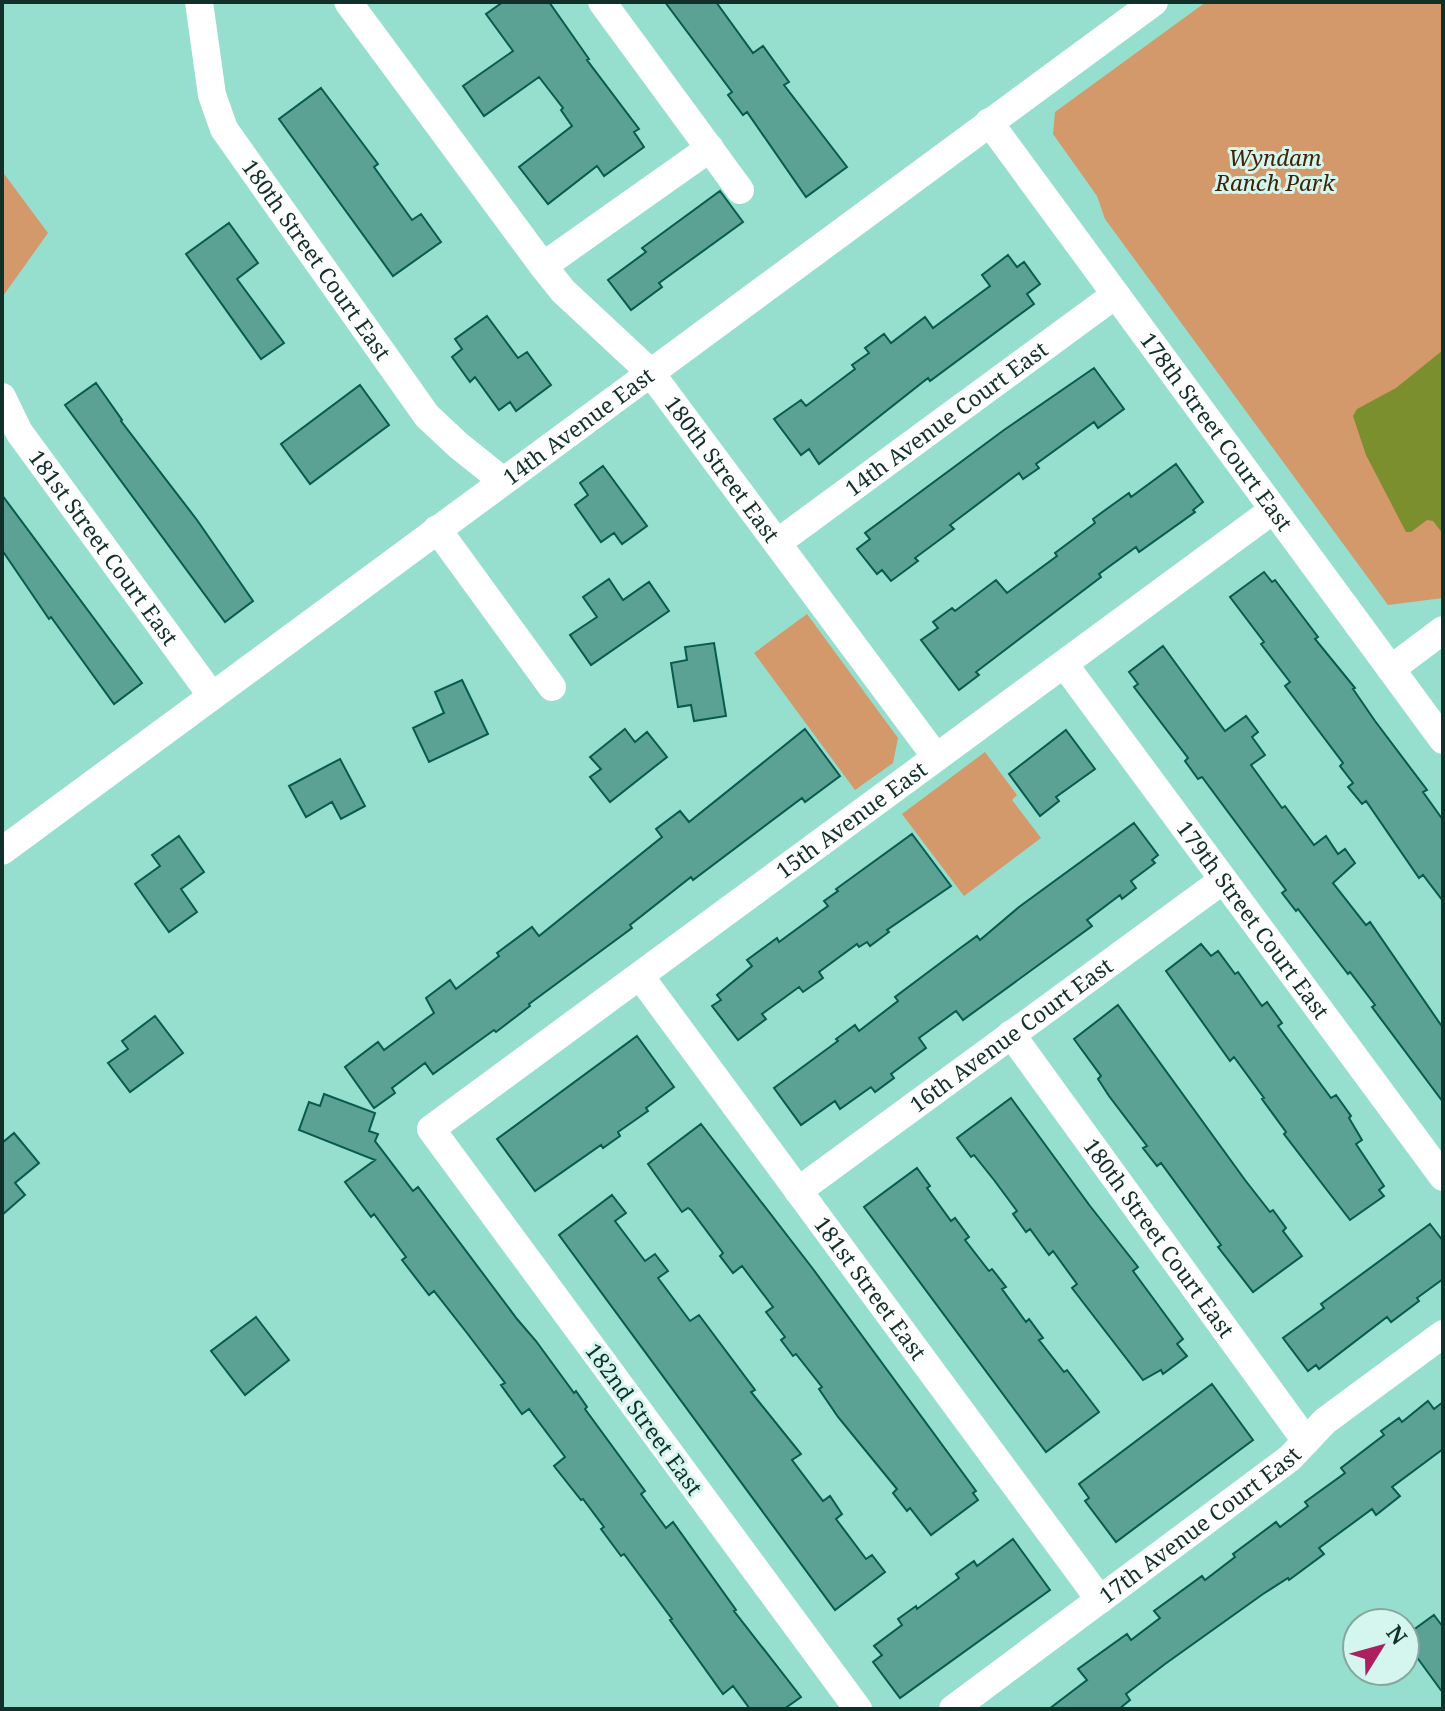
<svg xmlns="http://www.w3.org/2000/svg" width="1445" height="1711" viewBox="0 0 1445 1711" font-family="'Noto Serif',serif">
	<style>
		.green { fill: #d3996a }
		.water { fill: #7c8f2f }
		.building { fill: #5ba294; stroke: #075b4f; stroke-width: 2 }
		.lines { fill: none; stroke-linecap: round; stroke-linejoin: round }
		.minor { stroke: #fff; stroke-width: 28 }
		.labels { text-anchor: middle; stroke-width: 6; stroke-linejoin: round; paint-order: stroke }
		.park-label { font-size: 22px; font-style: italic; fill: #412306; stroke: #d4f6ee }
		.street-label { font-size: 22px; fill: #12302a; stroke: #d4f6ee }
	</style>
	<rect width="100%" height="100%" fill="#96dece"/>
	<path class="green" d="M1206,2H1443V598L1388,605L1105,219L1097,196L1053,134L1055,112Z
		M2,171L48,233L3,296L2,293Z
		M807,614L898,738L893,763L855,790L754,653Z
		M985,752L1017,795L1012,800L1041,838L964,896L902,814Z"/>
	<path class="water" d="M1443,350V534L1433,521L1427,520L1411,532H1406L1366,455L1353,416L1357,409L1396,388Z"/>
	<path class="building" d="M503,2H549L589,59L587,60L639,129L634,132L644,147L604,176L597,166L548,204L519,167L572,126L561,110L563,108L539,77L484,116L463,86L513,51L486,14Z
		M665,2H716L753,53L763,46L789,82L784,85L847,167L806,197L747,112L743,115L728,95L732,92Z
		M321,88L378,164L374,167L412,220L421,214L441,242L393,276L279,119Z
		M720,191L743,222L659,283L662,287L631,310L608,280L646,252L642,248Z
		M229,223L258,263L237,279L284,343L261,359L186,254Z
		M1008,255L1017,267L1024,262L1040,284L1027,294L1034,304L930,381L928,378L819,464L809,449L801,455L774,419L801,400L806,406L855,369L852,365L869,353L865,348L884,334L891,343L925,317L933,328L990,286L982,275Z
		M487,316L518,358L527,352L551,385L516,411L510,402L499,410L475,377L470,382L452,357L462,349L455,339Z
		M1094,368L1124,409L1098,428L1094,422L1036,464L1039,468L1023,479L1019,473L950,525L954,529L915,558L918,561L891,581L882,570L877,574L857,549L870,539L865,533L1004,430Z
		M96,383L122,420L121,421L197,520L253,601L225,622L65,405Z
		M360,385L389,425L310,484L281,444Z
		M1176,464L1203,502L1193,510L1195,512L1139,552L1136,547L1099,574L1101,577L976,672L979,675L959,690L921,640L938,628L933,622L952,608L955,611L996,580L1007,593L1057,556L1055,553L1095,523L1093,519L1108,508L1129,493L1131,497Z
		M603,466L647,526L622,544L614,533L601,542L575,505L588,495L580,483Z
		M2,495L142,683L114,704L51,617L49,619L2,550Z
		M1264,572L1272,582L1275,580L1318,637L1315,639L1355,688L1353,689L1375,721L1427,790L1423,792L1443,820V901L1423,875L1419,878L1366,801L1362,804L1348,787L1353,783L1340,766L1343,763L1285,686L1290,682L1261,644L1264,642L1230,597Z
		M609,579L623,600L649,582L669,611L591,665L570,635L597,617L583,597Z
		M714,643L726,716L694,721L691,705L678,707L671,663L687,660L685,647Z
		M1163,646L1225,731L1246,716L1258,732L1252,737L1265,755L1251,765L1282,808L1285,806L1314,845L1326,836L1338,854L1345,849L1355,863L1333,883L1366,925L1370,922L1443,1028V1102L1372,1007L1375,1005L1350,972L1348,974L1298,909L1296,911L1282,893L1286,890L1202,777L1198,779L1185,761L1188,758L1134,687L1138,684L1129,672Z
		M462,680L488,734L429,762L413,728L444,713L435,692Z
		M625,729L635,742L647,732L667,757L610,802L590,777L601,769L590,757Z
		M805,729L840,776L805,802L802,798L693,880L691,877L630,925L632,928L529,1004L530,1006L496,1032L494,1030L433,1074L425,1063L392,1088L395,1093L374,1108L345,1067L378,1042L384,1050L434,1013L426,998L450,980L456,989L499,956L497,953L532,927L539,936L662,837L656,829L680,811L689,822Z
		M1066,730L1095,769L1056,797L1059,801L1040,816L1009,774Z
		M340,759L365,806L341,819L332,802L306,817L289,786Z
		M1134,823L1158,855L1152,860L1155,863L1131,881L1136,888L1122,899L1120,895L1087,920L1092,926L963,1020L956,1011L919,1038L926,1048L891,1074L894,1078L875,1092L871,1087L840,1109L835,1101L801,1125L774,1088L838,1041L836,1039L855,1025L859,1031L898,1001L895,997L959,949L977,936L980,940L1019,907Z
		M912,834L951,886L887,930L889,932L870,946L867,942L859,947L857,944L819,972L823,978L803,992L799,987L762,1014L766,1019L738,1040L712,1006L721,1000L717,995L752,966L747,960L777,938L779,942L828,906L824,901L838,891L836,889Z
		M179,836L204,872L181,889L197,912L169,932L135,884L160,866L152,855Z
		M1201,944L1211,956L1218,951L1235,974L1238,972L1262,1006L1267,1002L1282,1023L1278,1026L1331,1098L1336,1095L1351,1116L1349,1118L1362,1140L1356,1144L1384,1186L1379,1190L1384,1196L1350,1220L1284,1134L1286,1132L1262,1099L1264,1098L1234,1057L1230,1061L1166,971Z
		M1118,1005L1245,1180L1270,1212L1273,1210L1286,1228L1283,1231L1302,1256L1253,1292L1218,1247L1221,1245L1161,1163L1157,1166L1143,1148L1147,1146L1109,1096L1098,1079L1101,1076L1074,1039Z
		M155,1016L183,1053L130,1092L108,1063L128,1049L122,1041Z
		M637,1036L674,1087L646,1108L648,1111L618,1132L620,1136L603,1148L601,1145L535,1191L497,1139Z
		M324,1094L375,1113L369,1131L378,1134L375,1141L413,1191L418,1187L517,1319L536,1341L574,1393L576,1391L587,1407L585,1409L645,1491L641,1494L666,1528L673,1522L736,1610L734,1611L801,1697L784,1709H750L733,1686L723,1694L670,1620L672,1619L624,1554L621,1556L601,1529L604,1527L583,1499L581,1500L554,1466L565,1457L529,1409L522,1414L501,1385L505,1383L467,1333L434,1291L429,1295L402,1260L406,1257L374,1214L371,1217L345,1182L375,1160L299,1130L309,1102L320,1106Z
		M1011,1098L1090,1206L1138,1267L1133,1271L1183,1339L1177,1344L1187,1356L1163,1374L1161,1370L1143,1380L1072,1288L1077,1284L1053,1251L1049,1255L1030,1229L1026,1232L1013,1214L1017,1211L994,1180L974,1155L971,1157L957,1138Z
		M701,1124L813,1269L976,1491L973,1493L978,1500L931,1535L910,1508L907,1511L893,1493L897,1489L838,1417L819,1389L822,1387L796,1354L793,1356L781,1340L785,1337L766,1312L773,1307L742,1266L733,1273L720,1256L723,1253L691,1210L688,1208L682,1212L648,1164Z
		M14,1133L39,1163L15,1183L25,1195L2,1215V1143Z
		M917,1168L930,1186L927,1188L951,1221L955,1218L969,1237L965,1240L989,1271L992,1269L1006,1287L1002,1289L1026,1322L1029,1319L1043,1338L1039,1340L1064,1372L1067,1370L1099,1412L1046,1452L864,1207Z
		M612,1195L626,1213L615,1221L645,1261L655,1254L668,1271L658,1278L690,1321L699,1315L755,1390L751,1392L801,1454L792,1460L823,1501L830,1496L842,1514L836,1519L866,1559L872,1555L885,1572L835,1610L559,1235Z
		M1430,1224L1443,1241V1279L1417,1298L1419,1301L1391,1322L1387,1317L1319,1369L1316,1365L1308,1371L1283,1338L1324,1308L1321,1304Z
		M256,1317L289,1360L245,1395L211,1351Z
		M1212,1384L1253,1440L1116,1542L1085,1501L1089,1498L1079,1484Z
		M1428,1401L1434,1409L1443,1402V1449L1392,1487L1400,1496L1376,1515L1372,1509L1319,1548L1324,1554L1289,1580L1288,1578L1263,1594L1165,1664L1126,1694L1130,1700L1119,1709H1049L1087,1680L1078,1669L1127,1634L1131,1640L1160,1618L1154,1611L1202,1576L1205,1580L1235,1557L1233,1554L1276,1522L1280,1527L1308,1506L1305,1502L1345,1473L1341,1468L1384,1435L1381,1431L1399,1418L1402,1422Z
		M1013,1539L1050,1590L900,1698L873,1662L882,1655L874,1646L902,1625L898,1619L916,1606L917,1609L959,1578L956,1574L974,1561L977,1566Z
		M1434,1615L1443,1627V1693L1405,1641V1636Z"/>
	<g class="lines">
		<g class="minor">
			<path id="s1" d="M199,2L212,95L224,129L427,416L458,445L503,481"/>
			<path id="s2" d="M348,2L543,266L563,291L650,372L936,757"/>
			<path d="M602,2L740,190"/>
			<path id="s3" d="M989,122L1443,740"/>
			<path d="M543,266L710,148"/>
			<path id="s4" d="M2,397L19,432L212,696"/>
			<path d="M437,529L552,687"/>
			<path id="s5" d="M777,543L1115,295"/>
			<path id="s6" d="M1064,664L1443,1177"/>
			<path d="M1391,669L1443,630"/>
			<path id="s7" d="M2,851L1154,2"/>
			<path id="s8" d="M640,976L1100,1600"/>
			<path id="s9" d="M1011,1034L1306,1441"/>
			<path id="s10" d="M798,1191L1223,880"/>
			<path id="s11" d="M858,1709L431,1129L1273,510"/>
			<path id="s12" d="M953,1709L1290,1458L1325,1421L1443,1334"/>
		</g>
	</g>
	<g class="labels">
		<g class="park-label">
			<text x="1275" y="166">Wyndam<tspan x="1275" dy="25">Ranch Park</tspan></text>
		</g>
		<g class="street-label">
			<text dy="8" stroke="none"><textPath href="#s1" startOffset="290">180th Street Court East</textPath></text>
			<text dy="8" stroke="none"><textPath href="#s5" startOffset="210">14th Avenue Court East</textPath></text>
			<text dy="8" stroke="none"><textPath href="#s7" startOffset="716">14th Avenue East</textPath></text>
			<text dy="8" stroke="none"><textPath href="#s3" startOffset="384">178th Street Court East</textPath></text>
			<text dy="8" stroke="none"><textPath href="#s2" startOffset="600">180th Street East</textPath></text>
			<text dy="8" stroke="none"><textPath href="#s4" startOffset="182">181st Street Court East</textPath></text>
			<text dy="8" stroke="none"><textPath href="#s11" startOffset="1242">15th Avenue East</textPath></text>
			<text dy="8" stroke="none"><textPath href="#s6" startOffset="318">179th Street Court East</textPath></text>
			<text dy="8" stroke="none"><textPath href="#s10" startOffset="264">16th Avenue Court East</textPath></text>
			<text dy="8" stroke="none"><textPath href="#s9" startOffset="252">180th Street Court East</textPath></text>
			<text dy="8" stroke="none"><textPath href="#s8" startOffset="388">181st Street East</textPath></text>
			<text transform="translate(644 1419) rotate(54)" y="8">182nd Street East</text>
			<text dy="8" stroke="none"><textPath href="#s12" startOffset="308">17th Avenue Court East</textPath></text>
		</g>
	</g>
	<rect width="1445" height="1711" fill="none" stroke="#12302a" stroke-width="8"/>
	<g transform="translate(1381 1647) rotate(53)"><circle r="38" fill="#d4f6ee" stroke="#86a7a0" stroke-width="2"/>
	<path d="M0-6L14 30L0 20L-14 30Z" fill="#ac205f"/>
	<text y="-12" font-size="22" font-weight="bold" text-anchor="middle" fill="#12302a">N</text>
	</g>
</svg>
